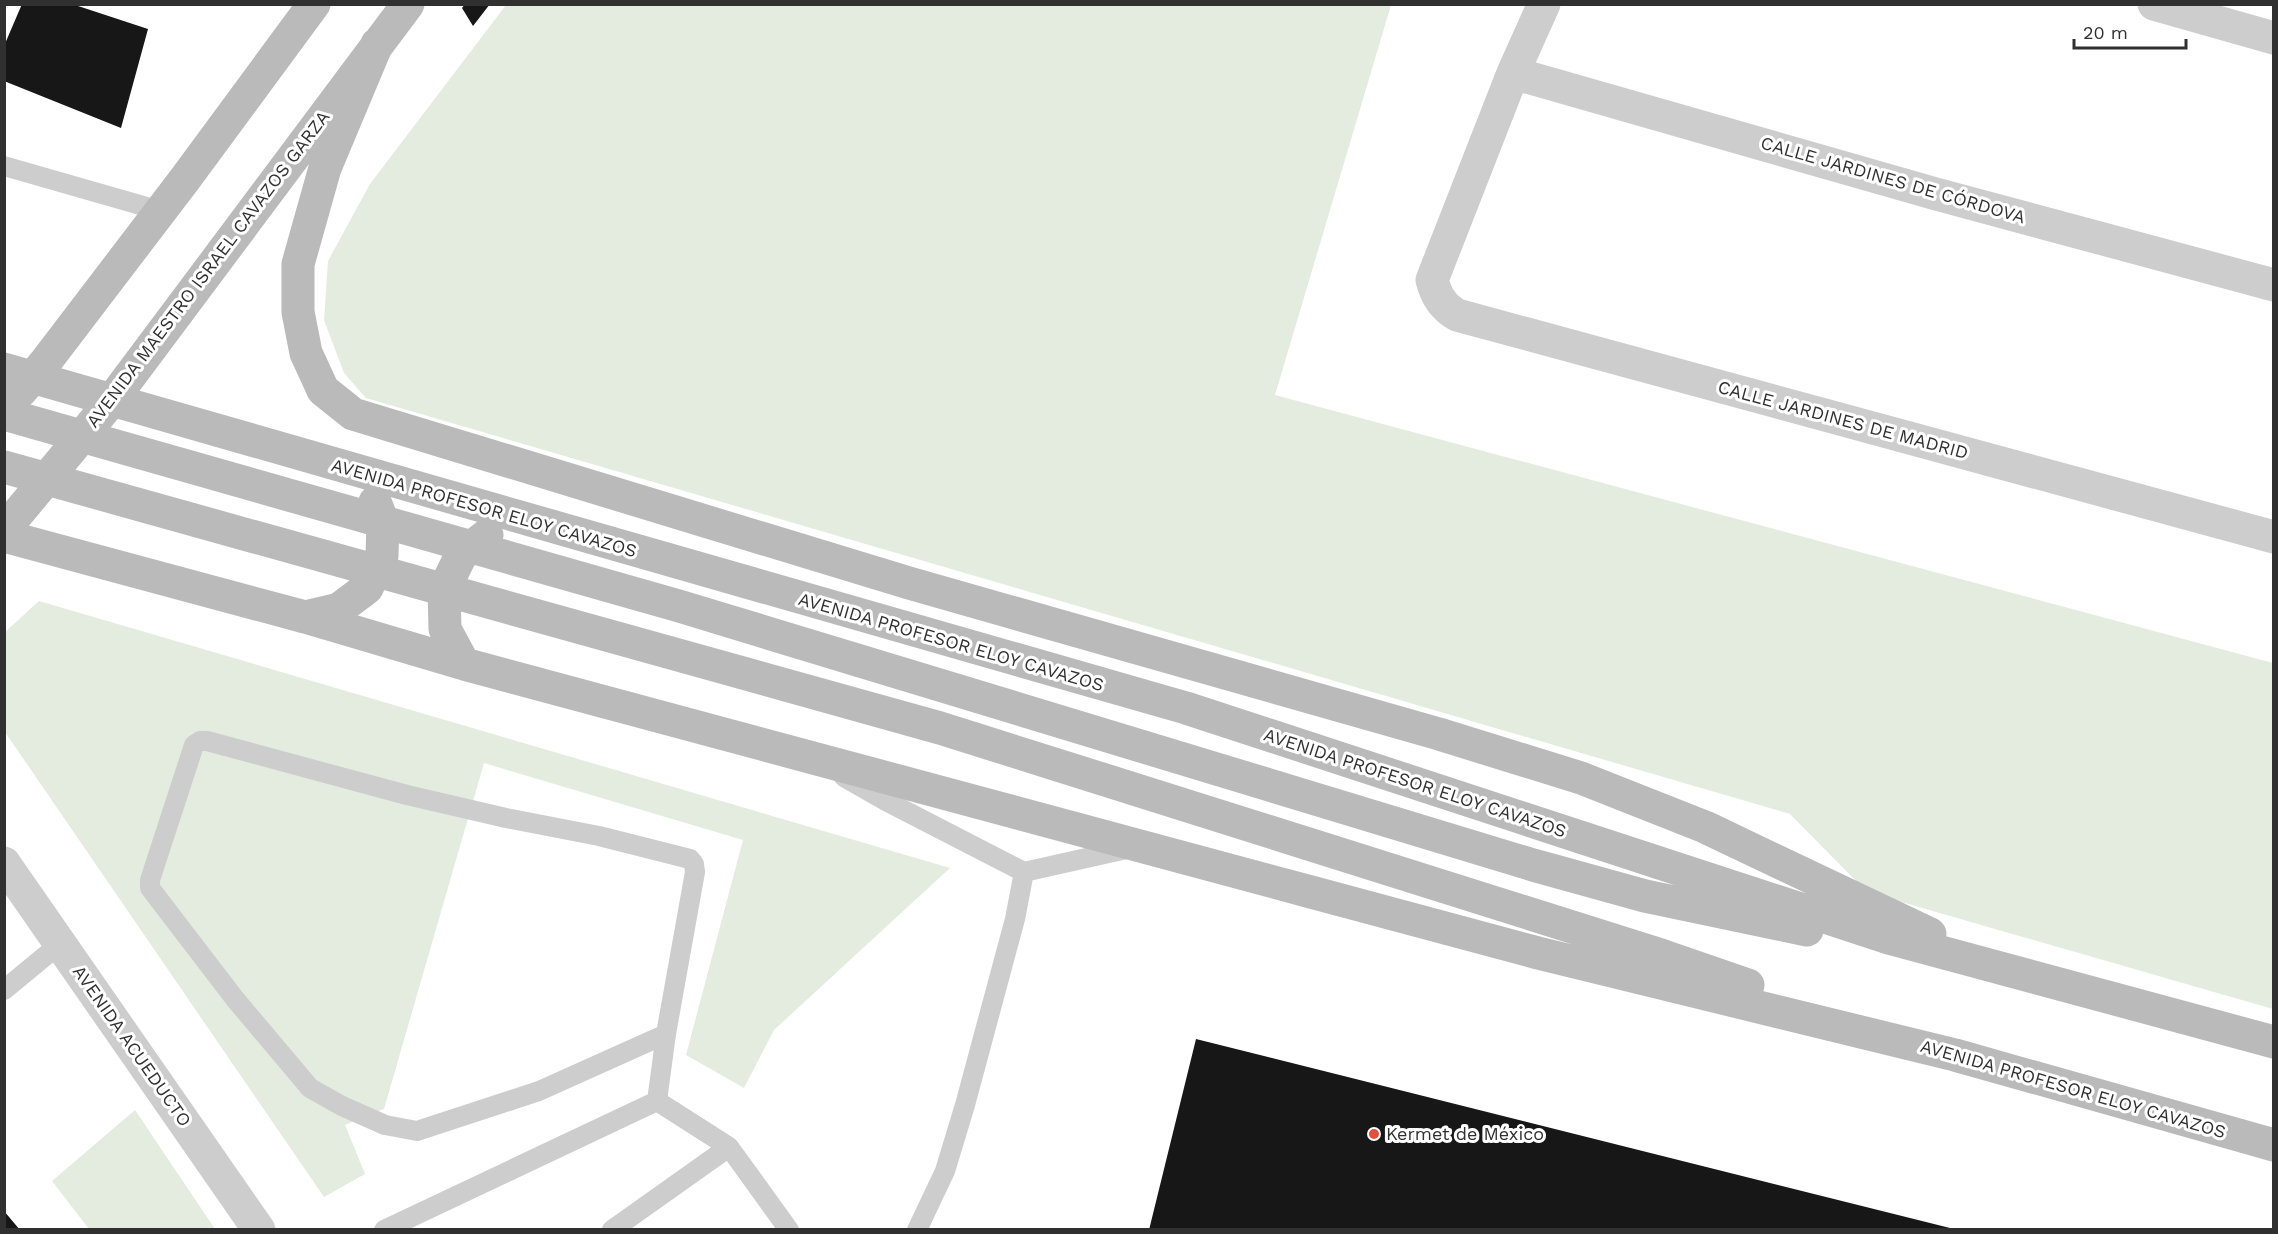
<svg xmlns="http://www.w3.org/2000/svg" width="2278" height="1234" viewBox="0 0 2278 1234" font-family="'Work Sans',sans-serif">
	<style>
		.green { fill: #e3ecde }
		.building { fill: #171717 }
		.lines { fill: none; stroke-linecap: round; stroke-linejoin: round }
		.service { stroke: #cdcdcd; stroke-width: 20 }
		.minor { stroke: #cdcdcd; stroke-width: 33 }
		.tertiary { stroke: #cdcdcd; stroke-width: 33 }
		.secondary { stroke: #bababa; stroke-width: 33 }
		.poi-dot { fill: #df513a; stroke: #fff; stroke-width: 2 }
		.labels { text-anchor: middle; stroke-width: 6; stroke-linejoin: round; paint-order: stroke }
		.street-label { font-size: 18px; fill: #303030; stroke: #fff }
		.poi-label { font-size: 18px; fill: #303030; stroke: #fff; text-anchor: start }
	</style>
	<rect width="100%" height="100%" fill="#fff"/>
	<path class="green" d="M506,5H1391L1275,395L2273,663V1009L1867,892L1790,814L366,398L344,373L324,320L328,261L370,184Z
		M39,601L950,868L774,1030L744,1088L686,1055L743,840L484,763L384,1109L345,1125L365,1174L324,1197L5,732V632Z
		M135,1110L215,1229H89L52,1181Z"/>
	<path class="building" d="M22,4H72L148,29L121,128L4,81V46Z
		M465,4H490L473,26L462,8Z
		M1196,1039L1954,1229V1230H1149Z
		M4,1211L20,1230H4Z"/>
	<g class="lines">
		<path class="service" d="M4,166L161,211
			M844,777L886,801L1024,872L1131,848
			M4,990L61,943
			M657,1101L666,1034L695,872L694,864L690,859L599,836L506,818L407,795L207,741H200L194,745L150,880V888L235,999L310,1088L342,1106L385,1125L417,1131L539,1091L666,1034
			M657,1101L729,1147L789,1230
			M384,1230L657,1101
			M612,1230L729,1147
			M917,1230L945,1171L965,1105L1015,919L1024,872"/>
		<path class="minor" d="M1544,4L1513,73L1432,280C1436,296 1443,307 1457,315L2274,537
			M2154,4L2274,38
			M1513,73L1936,194L2274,285"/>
		<path class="tertiary" d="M4,863L259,1230"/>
		<path class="secondary" d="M377,44L325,168L298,264V312L306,353L323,390L353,414L909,583L1439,734L1581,778L1705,827L1930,934
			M4,369L1186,708L1889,938L2274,1042
			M21,391L47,360L185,179L314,4
			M4,414L679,606L1533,865L1645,896L1807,930
			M4,467L940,728L1661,955L1748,985
			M4,530L112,400L408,4
			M4,536L305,617L464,664L1311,892L1538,953L1955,1055L2274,1145
			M305,617L339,609L367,588L382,556L383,522L375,502
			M464,664L445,629L444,590L461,555L487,535"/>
	</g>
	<circle class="poi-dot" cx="1374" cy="1134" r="6"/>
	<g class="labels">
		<g class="street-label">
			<text transform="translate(1893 180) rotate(16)" y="6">CALLE JARDINES DE CÓRDOVA</text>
			<text transform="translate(208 269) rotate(-53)" y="6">AVENIDA MAESTRO ISRAEL CAVAZOS GARZA</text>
			<text transform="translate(1843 420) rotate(15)" y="6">CALLE JARDINES DE MADRID</text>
			<text transform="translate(484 508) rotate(16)" y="6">AVENIDA PROFESOR ELOY CAVAZOS</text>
			<text transform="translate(951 642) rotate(16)" y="6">AVENIDA PROFESOR ELOY CAVAZOS</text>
			<text transform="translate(1415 783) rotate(18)" y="6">AVENIDA PROFESOR ELOY CAVAZOS</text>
			<text transform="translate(132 1046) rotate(55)" y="6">AVENIDA ACUEDUCTO</text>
			<text transform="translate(2073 1089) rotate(16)" y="6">AVENIDA PROFESOR ELOY CAVAZOS</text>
		</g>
		<g class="poi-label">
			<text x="1386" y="1140">Kermet de México</text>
		</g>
	</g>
	<rect width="2278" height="1234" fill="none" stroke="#303030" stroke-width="12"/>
	<path d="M2074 39v9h112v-9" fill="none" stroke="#303030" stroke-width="3"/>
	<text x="2083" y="39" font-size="18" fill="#303030" stroke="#ffffff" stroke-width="4.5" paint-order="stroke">20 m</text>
</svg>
